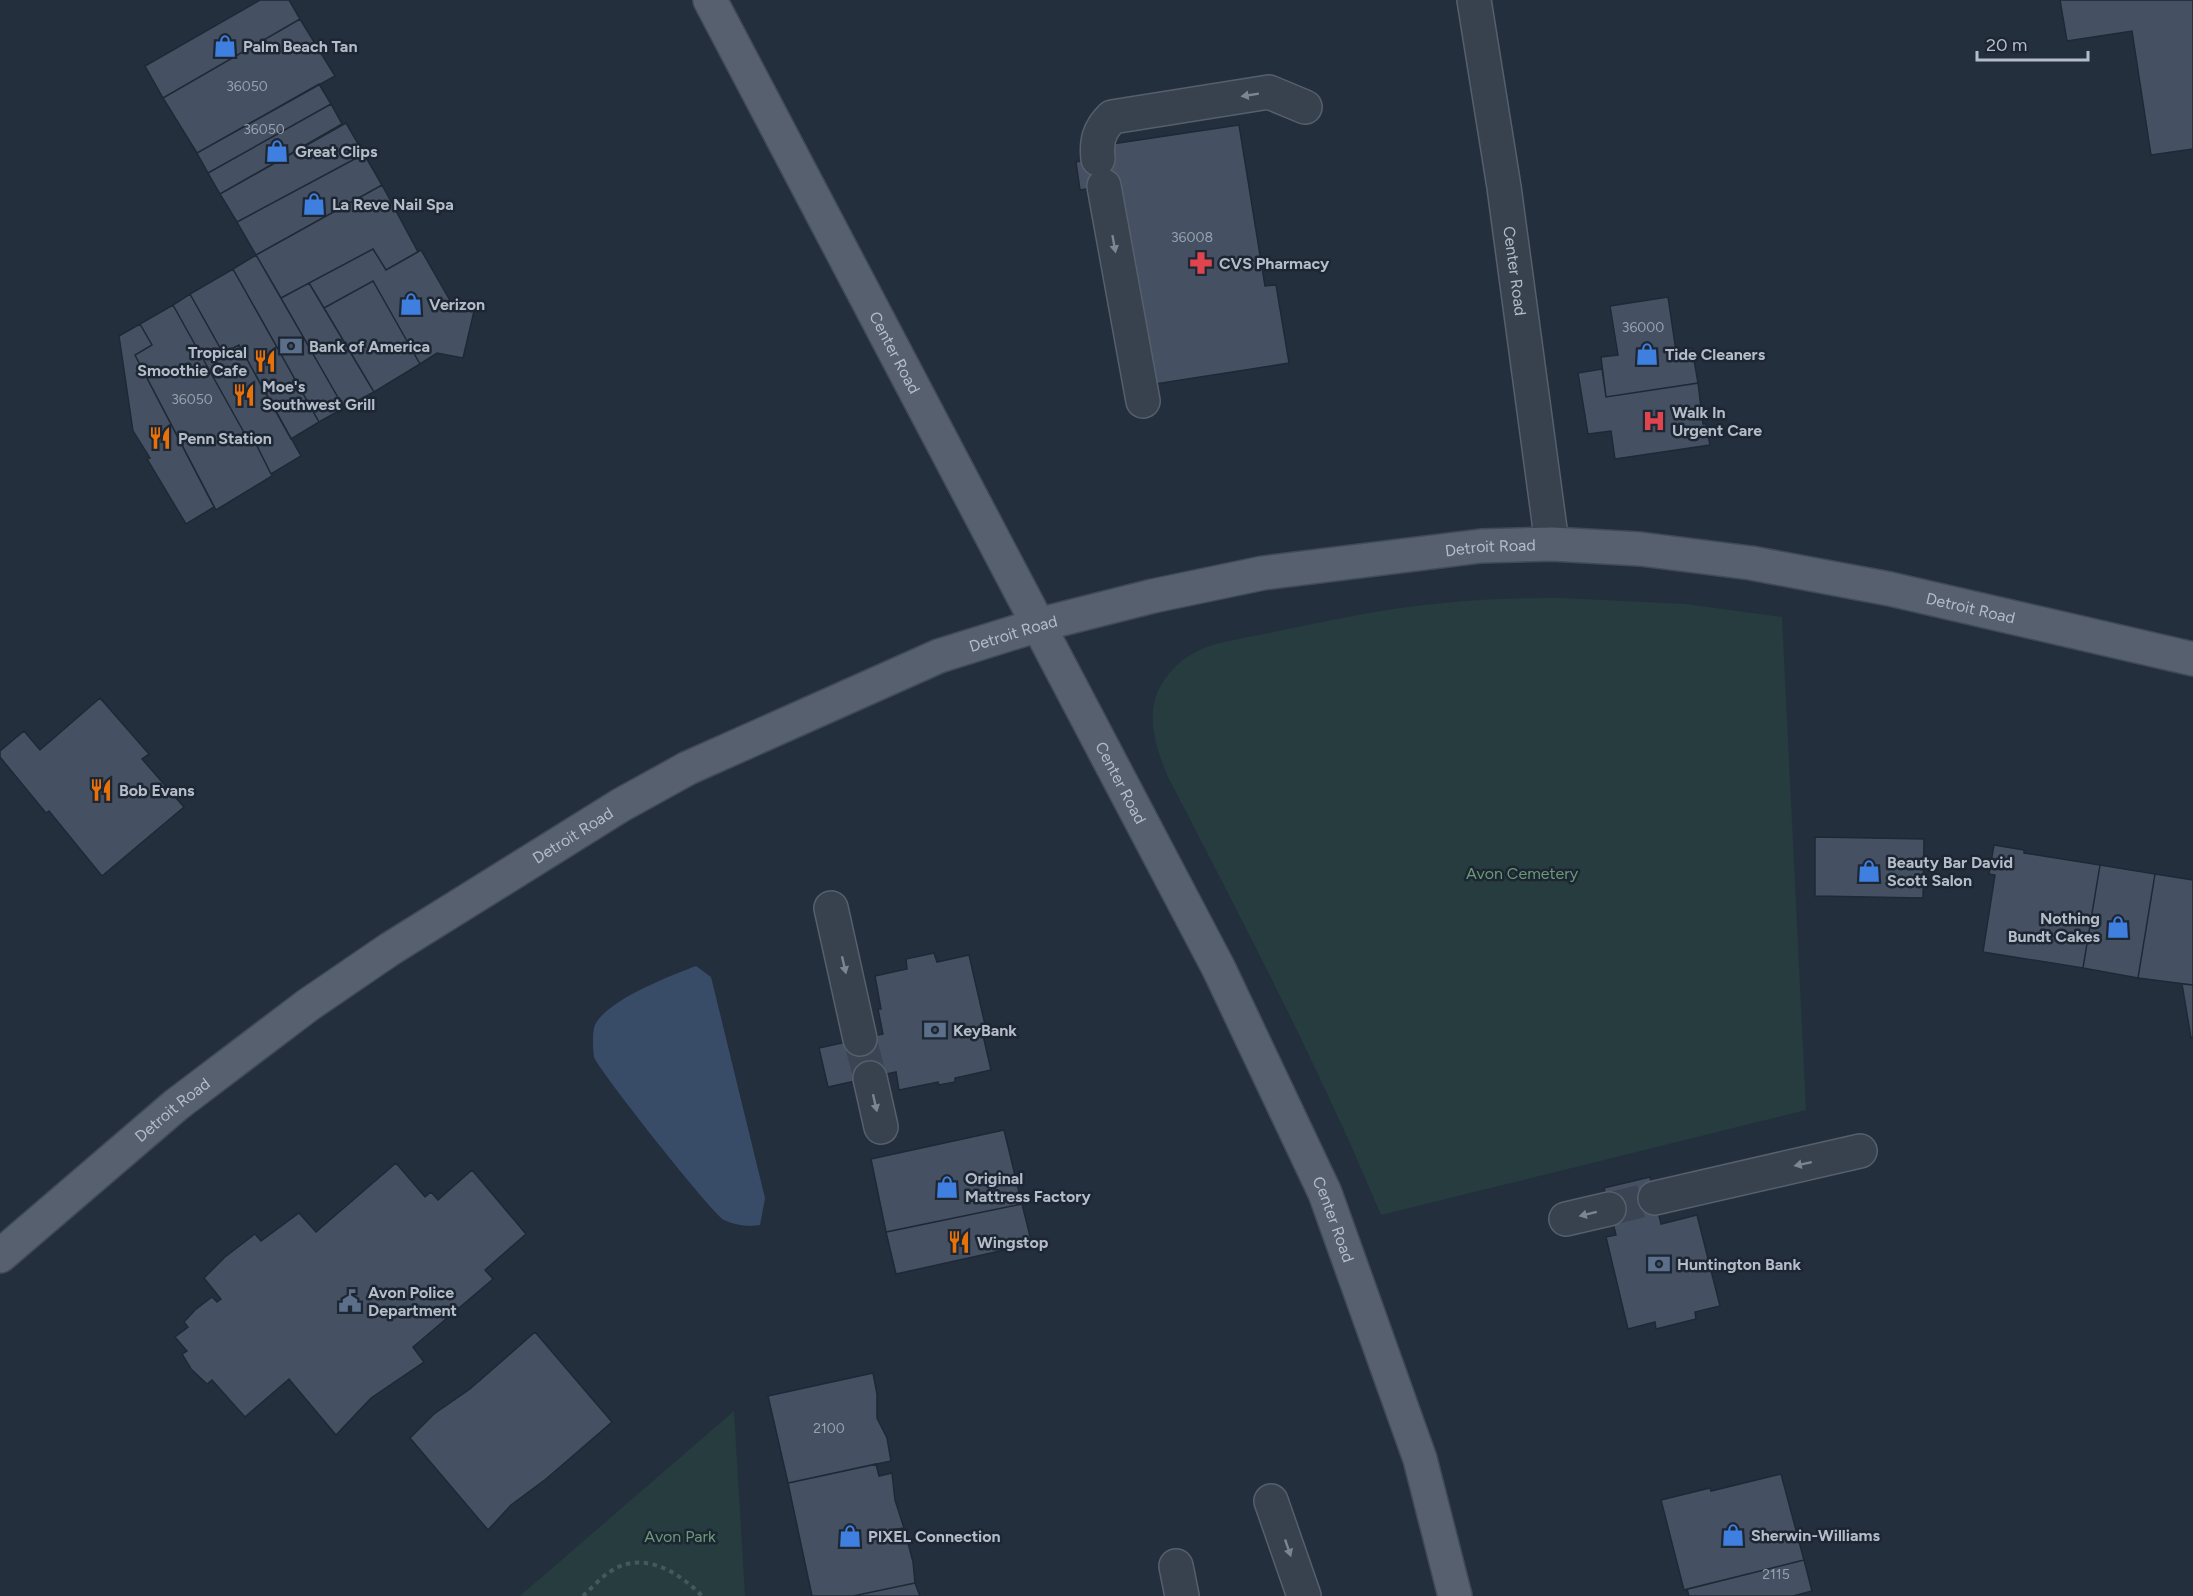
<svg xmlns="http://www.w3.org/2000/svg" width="2193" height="1596" viewBox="0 0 2193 1596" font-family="Figtree,sans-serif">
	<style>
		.green { fill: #263c3f }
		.water { fill: #394c67 }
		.building { fill: #455162; stroke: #1f2835; stroke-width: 1.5 }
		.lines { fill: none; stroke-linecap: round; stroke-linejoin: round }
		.minor-tunnel { stroke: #3a4453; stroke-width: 33; stroke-dasharray: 33 16; stroke-linecap: butt }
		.minor-casing { stroke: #565f6c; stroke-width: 36 }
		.major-casing { stroke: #414a57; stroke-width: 36 }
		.path { stroke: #44595c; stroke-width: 4; stroke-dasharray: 4.5 4.5; stroke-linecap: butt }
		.minor { stroke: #38414e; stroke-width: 33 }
		.major { stroke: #56606e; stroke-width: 33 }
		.oneway { fill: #7c8592 }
		.labels { text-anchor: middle; stroke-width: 5; stroke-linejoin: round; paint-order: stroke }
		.number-label { font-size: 14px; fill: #98a1af }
		.poi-label { font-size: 16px; font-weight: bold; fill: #b4bcc9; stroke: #1d2633; text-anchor: start }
		.street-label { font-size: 16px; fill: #b4bcc9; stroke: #1d2633 }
		.park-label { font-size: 16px; fill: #6b9a76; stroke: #1d2633 }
	</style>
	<rect width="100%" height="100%" fill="#242f3e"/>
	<path class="green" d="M1562,598L1685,604L1782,617L1806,1110L1381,1215C1318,1064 1242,920 1167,775C1151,735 1142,699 1176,666C1200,642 1238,640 1269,633C1327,621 1385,608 1444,603C1483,599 1523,598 1562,598Z
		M734,1411L745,1596H520Z"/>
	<path class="water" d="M696,966L711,977L765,1198L760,1225C750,1227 734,1225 724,1220C712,1214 597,1068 594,1057C593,1050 592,1032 595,1025C607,1000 670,976 696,966Z"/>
	<path class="building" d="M260,0H289L300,19L163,98L145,66Z
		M2060,0H2193V149L2151,155L2132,31L2067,41Z
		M300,19L335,76L197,153L163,98Z
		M319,84L331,104L208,173L197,153Z
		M331,104L342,124L220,194L208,173Z
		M346,123L364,154L237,222L220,194Z
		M1239,125L1265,286L1276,285L1289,363L1149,385L1104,186L1080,190L1076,162L1114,156L1112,144Z
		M364,154L382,185L256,255L237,222Z
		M382,185L418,252L386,270L373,249L281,298L256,255Z
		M373,249L386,270L421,250L451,302L475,307L463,358L437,353L420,364L373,281L324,308L309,283Z
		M256,255L344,408L319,422L233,269Z
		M233,269L319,422L291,439L239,345L223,353L190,294Z
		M373,281L420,364L374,392L324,308Z
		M309,283L374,392L344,408L281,298Z
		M190,294L223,353L239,345L301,456L271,474L255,442L251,445L173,305Z
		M1668,297L1676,351L1692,348L1698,383L1606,397L1601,357L1618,355L1610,306Z
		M173,305L251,445L255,442L272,476L216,510L135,355L152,345L140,324Z
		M140,324L152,345L135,355L214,507L186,524L147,459L150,458L133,431L119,336Z
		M1602,369L1606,397L1698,383L1703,424H1706L1710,445L1615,459L1611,431L1588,434L1578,373Z
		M100,698L149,754L142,759L184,807L102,876L49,811L46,813L0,757V751L24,731L40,750Z
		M1815,837L1924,839L1923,898L1815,896Z
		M1994,845L2024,850V853L2100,865L2083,968L1983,952L1995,875L1989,874Z
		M2100,865L2155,874L2138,978L2083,968Z
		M2155,874L2193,880V985L2138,978Z
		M934,953L937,962L969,955L986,1029L982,1031L991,1070L955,1078V1082L939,1085L938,1082L899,1090L896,1072L828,1087L819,1048L883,1034L878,1009H881L875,976L907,969L906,959Z
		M2182,984L2193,985V1037L2191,1038Z
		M1004,1130L1022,1204L886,1232L871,1159Z
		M396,1163L425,1197L431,1192L438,1200L472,1170L526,1234L485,1270L493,1279L413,1347L424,1362L371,1398L336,1435L289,1379L245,1417L212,1380L207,1384L191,1369L182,1354L187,1351L175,1337L188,1327L184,1322L195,1310L212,1297L217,1302L221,1299L204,1278L225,1257L255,1234L261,1241L299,1213L316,1232Z
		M1650,1177L1661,1224L1697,1215L1720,1306L1695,1312L1696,1319L1656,1329L1655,1322L1628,1329L1606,1237L1616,1235L1604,1188Z
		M1022,1204L1032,1244L896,1274L886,1232Z
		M535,1332L612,1422L546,1479L511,1505L488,1530L410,1438L434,1414L470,1389Z
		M873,1373L877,1394V1418L887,1438L891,1461L788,1483L768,1396Z
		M876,1464L879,1476L892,1473L895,1500L904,1528L891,1530L893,1542L907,1539L913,1562L915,1583L853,1596H812L788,1483Z
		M1781,1474L1804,1560L1684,1590L1661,1500L1710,1488L1711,1491Z
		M1804,1560L1812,1591L1793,1596H1689L1687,1589Z
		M915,1583L920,1596H853Z"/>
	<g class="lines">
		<path class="minor-tunnel" d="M860,1039L870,1078
			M1609,1209L1655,1198"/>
		<g class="minor-casing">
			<g id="minor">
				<path id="s1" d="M1474,0L1504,187L1552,544"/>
				<path d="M1098,159C1096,141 1099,130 1112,117L1269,92L1305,107"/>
				<path d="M1104,186L1143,401"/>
				<path d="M831,908L860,1039"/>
				<path d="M870,1078L881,1127"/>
				<path d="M1655,1198L1860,1151"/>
				<path d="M1566,1219L1609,1209"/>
				<path d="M1271,1501L1304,1596"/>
				<path d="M1176,1566L1182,1596"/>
			</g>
		</g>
		<g class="major-casing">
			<g id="major">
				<path id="s2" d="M710,0L1219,969L1325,1193L1420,1459L1455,1596"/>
				<path id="s3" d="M0,1256L176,1105L308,1005L390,949L621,805L688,768L939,656L1038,625L1153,596L1263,573L1481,546L1552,544L1640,549L1751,563L1890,589L2193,659"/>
			</g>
		</g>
		<path class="path" d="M583,1596C592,1588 601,1577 611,1571C643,1550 679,1572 702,1596"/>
		<use href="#minor" class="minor"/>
		<use href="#major" class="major"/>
	</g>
	<defs><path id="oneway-solid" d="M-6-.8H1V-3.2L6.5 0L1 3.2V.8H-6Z" transform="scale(1.5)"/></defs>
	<g class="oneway">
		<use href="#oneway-solid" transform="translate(1250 95) rotate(171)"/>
		<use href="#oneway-solid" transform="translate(1114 244) rotate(80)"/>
		<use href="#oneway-solid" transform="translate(844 965) rotate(77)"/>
		<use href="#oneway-solid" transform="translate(875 1103) rotate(77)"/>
		<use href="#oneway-solid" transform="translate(1803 1164) rotate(168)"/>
		<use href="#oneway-solid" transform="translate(1588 1214) rotate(166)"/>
		<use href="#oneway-solid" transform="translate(1288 1548) rotate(71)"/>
	</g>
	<defs>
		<g id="shop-bare" transform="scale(1.8)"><path d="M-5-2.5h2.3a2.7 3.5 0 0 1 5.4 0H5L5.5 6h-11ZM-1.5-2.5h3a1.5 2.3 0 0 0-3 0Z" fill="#3f7fe0" stroke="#1d2633" stroke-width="2.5" paint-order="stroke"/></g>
		<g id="pharmacy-bare" transform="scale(1.8)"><path d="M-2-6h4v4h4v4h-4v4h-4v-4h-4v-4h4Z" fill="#e0444e" stroke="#1d2633" stroke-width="2.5" paint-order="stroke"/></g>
		<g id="bank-bare" transform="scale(1.8)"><path d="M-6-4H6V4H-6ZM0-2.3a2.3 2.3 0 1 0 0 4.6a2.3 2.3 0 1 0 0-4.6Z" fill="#5c6f8a" stroke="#1d2633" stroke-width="2.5" paint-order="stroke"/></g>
		<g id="restaurant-bare" transform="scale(1.8)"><path d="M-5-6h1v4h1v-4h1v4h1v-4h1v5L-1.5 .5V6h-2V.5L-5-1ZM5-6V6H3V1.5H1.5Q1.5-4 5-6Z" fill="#e8710a" stroke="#1d2633" stroke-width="2.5" paint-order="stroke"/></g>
		<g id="hospital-bare" transform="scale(1.8)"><path d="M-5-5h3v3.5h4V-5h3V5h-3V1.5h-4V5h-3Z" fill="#e0444e" stroke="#1d2633" stroke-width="2.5" paint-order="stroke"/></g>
		<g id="civic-bare" transform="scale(1.8)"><path d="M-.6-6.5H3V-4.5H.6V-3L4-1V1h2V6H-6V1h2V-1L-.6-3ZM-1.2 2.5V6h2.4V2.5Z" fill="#5c6f8a" stroke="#1d2633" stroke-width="2.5" paint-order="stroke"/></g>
	</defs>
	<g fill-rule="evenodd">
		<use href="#shop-bare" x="225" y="46"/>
		<use href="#shop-bare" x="277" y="151"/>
		<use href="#shop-bare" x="314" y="204"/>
		<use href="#pharmacy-bare" x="1201" y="263"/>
		<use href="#shop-bare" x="411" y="304"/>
		<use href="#bank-bare" x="291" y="346"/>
		<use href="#shop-bare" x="1647" y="354"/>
		<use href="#restaurant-bare" x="265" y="361"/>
		<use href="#restaurant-bare" x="244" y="395"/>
		<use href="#hospital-bare" x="1654" y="421"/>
		<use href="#restaurant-bare" x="160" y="438"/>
		<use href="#restaurant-bare" x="101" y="790"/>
		<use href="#shop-bare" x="1869" y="871"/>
		<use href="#shop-bare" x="2118" y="927"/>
		<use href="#bank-bare" x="935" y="1030"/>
		<use href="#shop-bare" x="947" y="1187"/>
		<use href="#restaurant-bare" x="959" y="1242"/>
		<use href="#bank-bare" x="1659" y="1264"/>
		<use href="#civic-bare" x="350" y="1301"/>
		<use href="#shop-bare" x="1733" y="1535"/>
		<use href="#shop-bare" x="850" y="1536"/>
	</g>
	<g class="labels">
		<g class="number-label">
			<text x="247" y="91">36050</text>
			<text x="264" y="134">36050</text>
			<text x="1192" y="242">36008</text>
			<text x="1643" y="332">36000</text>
			<text x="192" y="404">36050</text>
			<text x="829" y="1433">2100</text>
			<text x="1776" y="1579">2115</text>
		</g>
		<g class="poi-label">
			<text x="243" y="52">Palm Beach Tan</text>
			<text x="295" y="157">Great Clips</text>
			<text x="332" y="210">La Reve Nail Spa</text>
			<text x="1219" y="269">CVS Pharmacy</text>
			<text x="429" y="310">Verizon</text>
			<text x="309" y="352">Bank of America</text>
			<text x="247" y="358" text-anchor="end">Tropical<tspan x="247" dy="18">Smoothie Cafe</tspan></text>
			<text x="1665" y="360">Tide Cleaners</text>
			<text x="262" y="392">Moe's<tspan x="262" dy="18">Southwest Grill</tspan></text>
			<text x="1672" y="418">Walk In<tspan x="1672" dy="18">Urgent Care</tspan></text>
			<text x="178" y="444">Penn Station</text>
			<text x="119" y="796">Bob Evans</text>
			<text x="1887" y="868">Beauty Bar David<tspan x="1887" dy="18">Scott Salon</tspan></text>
			<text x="2100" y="924" text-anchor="end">Nothing<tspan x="2100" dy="18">Bundt Cakes</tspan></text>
			<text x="953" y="1036">KeyBank</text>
			<text x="965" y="1184">Original<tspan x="965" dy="18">Mattress Factory</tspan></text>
			<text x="977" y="1248">Wingstop</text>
			<text x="1677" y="1270">Huntington Bank</text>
			<text x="368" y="1298">Avon Police<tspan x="368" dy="18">Department</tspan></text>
			<text x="1751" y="1541">Sherwin-Williams</text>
			<text x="868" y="1542">PIXEL Connection</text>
		</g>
		<g class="street-label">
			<text dy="6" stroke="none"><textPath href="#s1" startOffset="274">Center Road</textPath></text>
			<text dy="6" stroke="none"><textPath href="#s2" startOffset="398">Center Road</textPath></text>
			<text dy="6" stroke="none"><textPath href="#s3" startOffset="1684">Detroit Road</textPath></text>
			<text dy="6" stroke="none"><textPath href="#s3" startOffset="2170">Detroit Road</textPath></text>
			<text dy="6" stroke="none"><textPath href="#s3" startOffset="1198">Detroit Road</textPath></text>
			<text dy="6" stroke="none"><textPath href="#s2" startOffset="884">Center Road</textPath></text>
			<text dy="6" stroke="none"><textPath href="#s3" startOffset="712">Detroit Road</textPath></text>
			<text dy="6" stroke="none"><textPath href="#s3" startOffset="226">Detroit Road</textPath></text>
			<text dy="6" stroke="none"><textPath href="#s2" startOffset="1370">Center Road</textPath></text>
		</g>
		<g class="park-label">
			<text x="1522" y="879">Avon Cemetery</text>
			<text x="680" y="1542">Avon Park</text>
		</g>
	</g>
	<path d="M1977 51v9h111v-9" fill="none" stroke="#b4bcc9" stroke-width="3"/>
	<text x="1986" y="51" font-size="18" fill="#b4bcc9" stroke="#1d2633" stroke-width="4.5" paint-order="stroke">20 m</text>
</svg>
